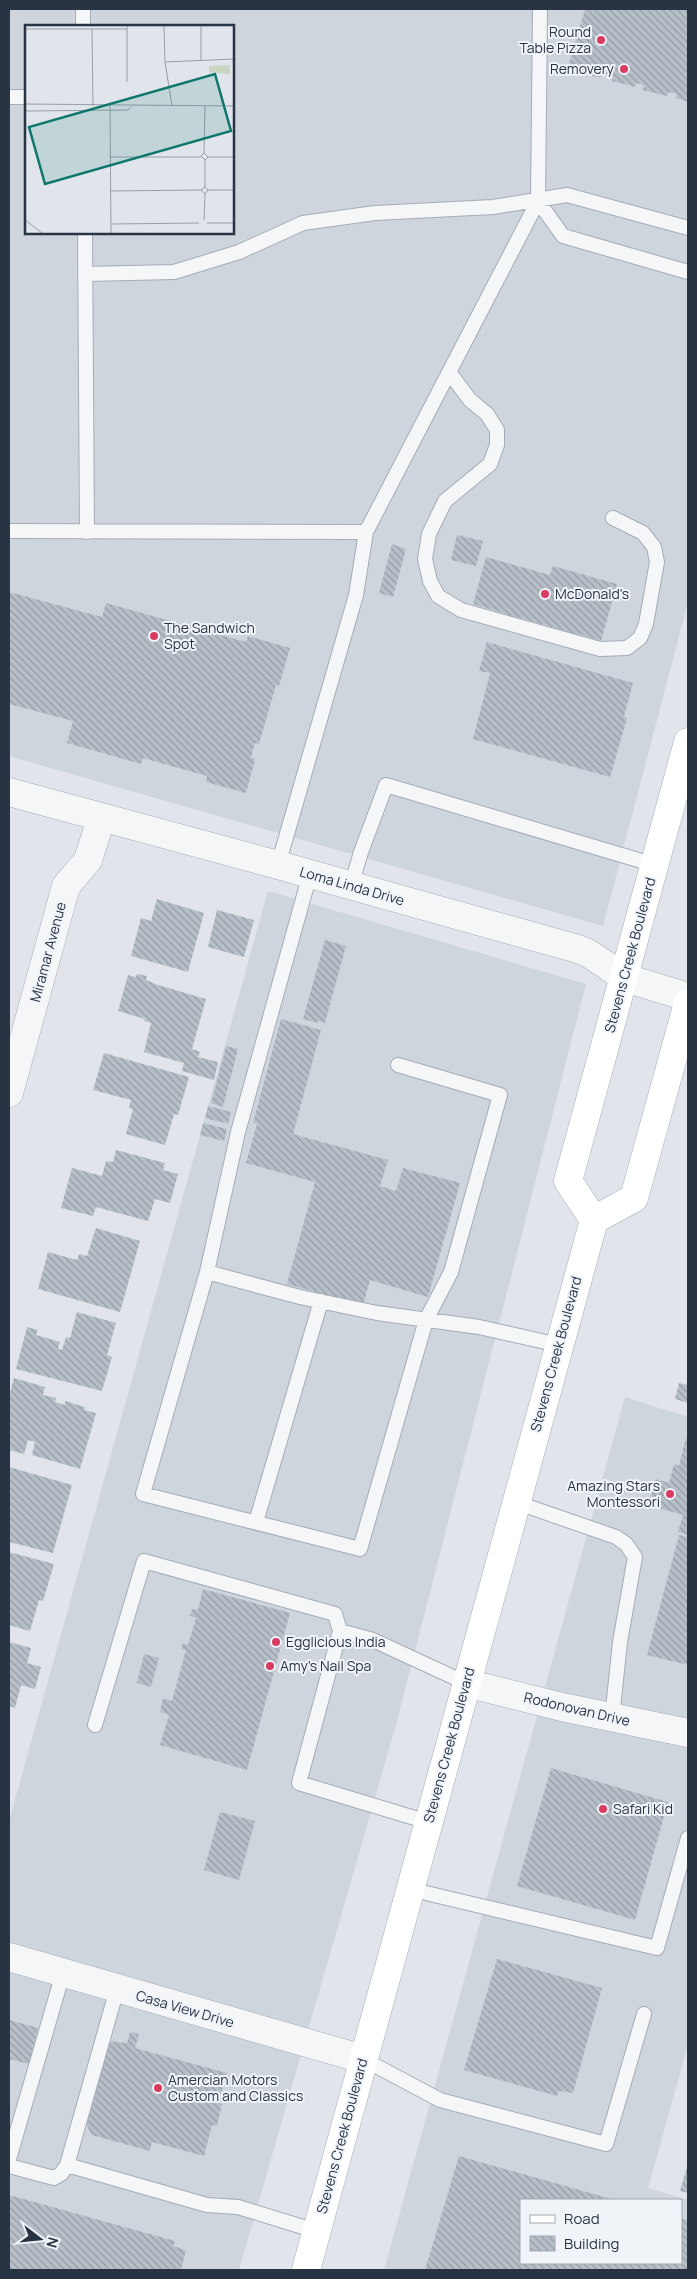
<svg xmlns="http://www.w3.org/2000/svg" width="697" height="2279" viewBox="0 0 697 2279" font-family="Manrope,sans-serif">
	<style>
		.built { fill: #ced5dd; fill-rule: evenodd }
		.building { fill: url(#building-back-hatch) }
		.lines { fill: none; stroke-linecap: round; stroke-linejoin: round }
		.lane-casing { stroke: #a6acb6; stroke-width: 16 }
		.street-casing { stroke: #a6acb6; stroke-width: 29 }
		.primary-casing { stroke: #9fabb7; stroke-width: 29 }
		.lane { stroke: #f4f6f8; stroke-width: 14 }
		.street { stroke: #f4f6f8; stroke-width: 28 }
		.primary { stroke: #fff; stroke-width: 28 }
		.poi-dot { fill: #d93c60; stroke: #f0f4f8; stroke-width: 2 }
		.labels { text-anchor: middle; stroke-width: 4; stroke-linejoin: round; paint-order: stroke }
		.poi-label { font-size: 14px; fill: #283444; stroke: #f0f4f8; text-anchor: start }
		.street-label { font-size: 14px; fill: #283444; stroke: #f0f4f8 }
		.inset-road { fill: none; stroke: #979ea8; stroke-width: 1 }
		.view { fill: #0f766e; fill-opacity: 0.15; stroke: #0f766e; stroke-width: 2.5 }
		.inset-edge { fill: none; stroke: #283444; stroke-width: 2.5 }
	</style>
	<defs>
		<pattern id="building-back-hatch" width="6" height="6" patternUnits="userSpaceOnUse" patternTransform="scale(1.25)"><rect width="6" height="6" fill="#b7bfc9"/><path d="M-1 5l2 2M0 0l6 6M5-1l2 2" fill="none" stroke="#959ca5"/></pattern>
	</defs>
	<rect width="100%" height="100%" fill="#e1e5eb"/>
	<path class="built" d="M9,9H688V602L603,926L9,756ZM26,26H232V232H26Z
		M268,891L586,984L396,1725L239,2270H9V1821Z
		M625,1397L688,1417V2045L648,2188L688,2200V2270H384ZM521,2200H681V2263H521Z"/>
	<path class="building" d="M585,9H688V102L676,98L677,94L669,92L667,96L643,90L644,85L636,83L635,87L612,81L613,76L601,73L600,78L575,71L576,66L569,64Z
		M457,535L483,541L476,566L451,560Z
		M392,544L406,549L393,597L379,593Z
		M486,557L550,575L553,566L617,584L601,641L579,634L577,642L564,638L566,631L517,617L516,624L504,621L506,614L473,604Z
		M9,592L102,617L106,603L246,642L248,636L290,648L279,686L276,685L259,744L255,743L251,757L255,759L246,793L206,782L207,776L143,758L141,764L67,743L73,721L9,704Z
		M487,642L633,683L624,717L627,718L610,777L473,739L490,673L479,671Z
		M157,899L204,913L188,972L131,956L141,918L151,921Z
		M217,910L254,920L244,957L208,947Z
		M325,940L346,946L325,1023L318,1021L317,1023L303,1019Z
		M137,974L147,976L146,980L158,985L206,999L192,1049L200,1052L198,1057L218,1062L214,1080L182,1071L184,1063L144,1052L151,1023L144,1021L145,1019L118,1011L128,975L136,977Z
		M281,1019L321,1030L293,1134L388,1160L380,1186L396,1191L403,1168L460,1183L428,1297L370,1280L363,1305L287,1284L315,1182L246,1163L257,1124L253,1123Z
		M226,1046L238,1049L223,1107L211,1103Z
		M104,1053L189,1077L178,1115L174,1114L165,1145L126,1134L133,1109L129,1108L131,1100L93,1090Z
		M208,1106L231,1112L228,1124L205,1118Z
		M203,1123L227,1129L224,1141L200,1135Z
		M116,1150L165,1163L163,1170L178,1174L170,1203L155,1199L148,1221L96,1207L93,1216L61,1208L72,1168L102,1176L106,1161L113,1162Z
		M96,1228L140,1241L120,1312L38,1289L48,1252L77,1260L79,1254L87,1256Z
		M77,1312L116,1323L107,1355L112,1357L102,1391L16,1369L27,1327L38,1330L36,1335L60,1342L58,1349L62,1350L66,1337L70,1338Z
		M14,1378L45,1387L43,1395L56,1398L55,1402L65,1405V1401L85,1407L84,1410L96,1413L80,1469L32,1455L35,1442L28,1440L24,1454L9,1450V1396Z
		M679,1383L688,1385V1403L675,1399Z
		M686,1438L688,1439V1535L678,1532L683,1515L648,1505L656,1479L669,1483L674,1464L679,1466Z
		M9,1467L72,1485L53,1553L9,1542Z
		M679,1535L688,1537V1665L647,1655Z
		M9,1552L54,1564L43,1601L39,1600L30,1631L9,1625Z
		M203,1589L290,1613L247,1770L160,1745L169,1715L160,1712L163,1698L172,1701L186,1650L181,1649L183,1643L188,1645L196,1618L190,1616L192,1609L198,1610Z
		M9,1642L31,1648L27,1663L41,1667L35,1689L21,1685L15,1708L9,1706Z
		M144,1654L159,1658L151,1687L137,1683Z
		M551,1768L668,1802L635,1920L517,1886Z
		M220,1812L255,1821L239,1880L204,1870Z
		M497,1959L602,1988L573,2093L558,2091L557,2096L464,2070Z
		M9,2020L38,2028L29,2064L9,2059Z
		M130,2032L139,2034L135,2048L227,2073L218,2103L222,2104L217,2126L212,2125L204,2156L152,2142L150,2151L92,2135L85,2122L107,2041L127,2043Z
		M459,2156L615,2200H521V2263H681V2218L688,2220V2270H425Z
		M688,2163V2193L680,2191Z
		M9,2195L175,2241L173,2246L186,2250L181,2270H9Z"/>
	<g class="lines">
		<g class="lane-casing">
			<path id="lane" d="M83,9V26
				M9,97H26
				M538,201L563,236L688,272
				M85,232L87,532
				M85,274L174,272L239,252L303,223L375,213L493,207L567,195L688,228
				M449,372L470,400L487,414L497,430V445L490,464L445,501L429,534L425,559L430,581L438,596L461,610L600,649L627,648L640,638L646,624L657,562L654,547L643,533L613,518
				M9,531L366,532
				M278,865L356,595L366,532L538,201L540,9
				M351,886L361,852L386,785L655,865
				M398,1065L500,1095L451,1272L426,1320L360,1549L143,1494L207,1272L300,1297L377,1313L479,1327L559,1345
				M207,1272L238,1132L310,874
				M515,1502L616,1537L626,1544L635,1557L620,1642L612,1718
				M256,1522L321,1301
				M95,1725L144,1561L335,1614L340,1631
				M428,1822L299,1783L340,1631L373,1640L466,1683
				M409,1889L657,1948L688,1838
				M117,1989L67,2165L207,2205L238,2207L316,2231
				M363,2059L440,2100L606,2144L644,2014
				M9,2159L63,1973
				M9,2166L54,2178L61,2174L67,2165"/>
		</g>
		<g class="street-casing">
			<path id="street" d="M9,792L278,865L578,949L588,953L625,978L688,997
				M9,1093L66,886L88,860L101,819
				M466,1683L562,1707L688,1733
				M9,1957L363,2059"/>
		</g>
		<g class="primary-casing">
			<path id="primary" d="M594,1220L568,1181L688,742
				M306,2270L594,1220L634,1198L688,1003"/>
		</g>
		<use href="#lane" class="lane"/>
		<use href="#street" class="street"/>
		<use href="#primary" class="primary"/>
	</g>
	<g class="poi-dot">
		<circle cx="601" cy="40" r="5"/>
		<circle cx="624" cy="69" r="5"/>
		<circle cx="545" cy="594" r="5"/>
		<circle cx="154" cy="636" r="5"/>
		<circle cx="670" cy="1494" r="5"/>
		<circle cx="276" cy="1642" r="5"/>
		<circle cx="270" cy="1666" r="5"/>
		<circle cx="603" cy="1809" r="5"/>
		<circle cx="158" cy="2088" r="5"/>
	</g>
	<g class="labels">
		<g class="poi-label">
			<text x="591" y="37" text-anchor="end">Round<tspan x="591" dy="16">Table Pizza</tspan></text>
			<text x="614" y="74" text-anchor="end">Removery</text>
			<text x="555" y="599">McDonald's</text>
			<text x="164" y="633">The Sandwich<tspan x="164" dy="16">Spot</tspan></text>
			<text x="660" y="1491" text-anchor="end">Amazing Stars<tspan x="660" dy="16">Montessori</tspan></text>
			<text x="286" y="1647">Egglicious India</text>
			<text x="280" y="1671">Amy's Nail Spa</text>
			<text x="613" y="1814">Safari Kid</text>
			<text x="168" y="2085">Amercian Motors<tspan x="168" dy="16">Custom and Classics</tspan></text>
		</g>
		<g class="street-label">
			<text transform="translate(352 886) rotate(16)" y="5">Loma Linda Drive</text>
			<text transform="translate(48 952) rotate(-75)" y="5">Miramar Avenue</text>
			<text transform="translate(630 955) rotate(-75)" y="5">Stevens Creek Boulevard</text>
			<text transform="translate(556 1354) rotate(-75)" y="5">Stevens Creek Boulevard</text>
			<text transform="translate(577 1709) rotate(13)" y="5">Rodonovan Drive</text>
			<text transform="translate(449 1745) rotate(-75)" y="5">Stevens Creek Boulevard</text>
			<text transform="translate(185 2009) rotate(16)" y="5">Casa View Drive</text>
			<text transform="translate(342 2136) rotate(-75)" y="5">Stevens Creek Boulevard</text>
		</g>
	</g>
	<g transform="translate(25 25)">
		<rect width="209" height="209" fill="#e1e5eb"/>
		<path d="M205,40V49L184,47V41Z" fill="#c8d5c1"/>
		<path class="inset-road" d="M139,0L140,37L147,81M176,0V36M0,4H102M67,4L68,81M140,37L209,34M102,57V0M0,79L209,81M85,80L86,208M0,86L103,85L106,82M179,128L183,132L180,135L176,131L179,128L180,81M85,132H176M183,132H209M180,135V162M183,165H209M85,166L176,165M0,195L17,208M179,195L180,169L183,165L180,162L176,165L180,169M182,198H209M86,199L174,198"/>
		<path class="view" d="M190,49L206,106L20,159L4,102Z"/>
		<rect width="209" height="209" class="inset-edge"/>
	</g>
	<rect width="697" height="2279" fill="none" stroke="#283444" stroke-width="20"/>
	<rect x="520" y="2199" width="162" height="65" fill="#f0f4f8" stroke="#a0a7b0"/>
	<rect x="530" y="2215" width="25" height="8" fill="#ffffff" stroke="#a0a7b0"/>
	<text x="564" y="2224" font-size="15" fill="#283444">Road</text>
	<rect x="530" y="2236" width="25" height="15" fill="url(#building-back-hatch)" stroke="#a0a7b0"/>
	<text x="564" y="2249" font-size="15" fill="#283444">Building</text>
	<g transform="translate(40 2239) rotate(106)" stroke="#f0f4f8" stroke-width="4" paint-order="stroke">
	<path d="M0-4L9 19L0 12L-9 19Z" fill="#283444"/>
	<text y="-8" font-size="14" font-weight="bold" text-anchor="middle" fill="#283444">N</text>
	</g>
</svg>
